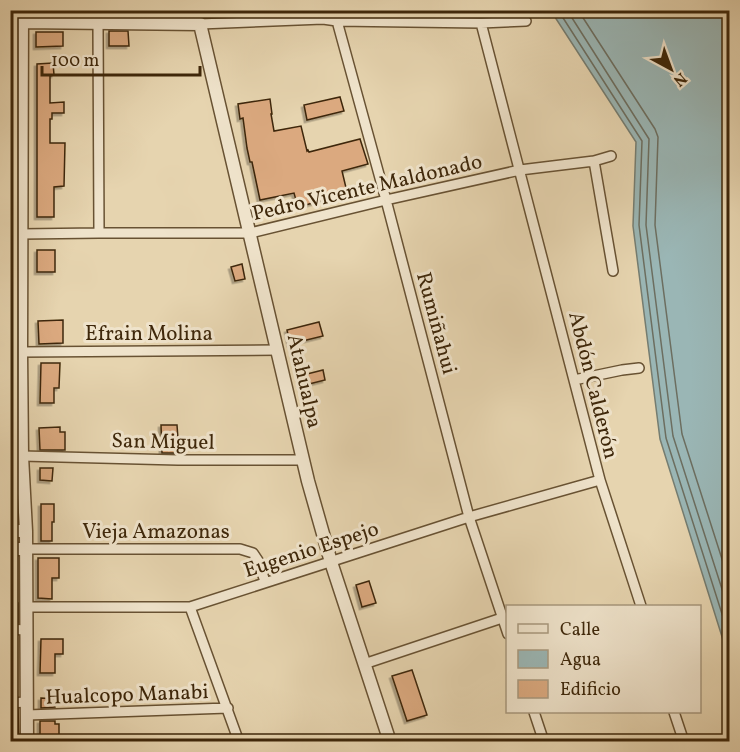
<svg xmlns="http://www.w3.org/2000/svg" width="740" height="752" viewBox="0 0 740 752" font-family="Vollkorn,serif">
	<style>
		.water { fill: #9ab6b5; stroke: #757d71; stroke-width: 1.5 }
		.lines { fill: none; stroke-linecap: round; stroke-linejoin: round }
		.shore { stroke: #6c6e60; stroke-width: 1.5 }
		.building { fill: #dba97f; stroke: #3e270a; stroke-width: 1.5; filter: url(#shadow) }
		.minor-casing { stroke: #685233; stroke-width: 12 }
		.tertiary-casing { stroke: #685233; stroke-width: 15 }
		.minor { stroke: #efe3cb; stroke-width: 9 }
		.tertiary { stroke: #efe3cb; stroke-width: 12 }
		.labels { text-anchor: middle; stroke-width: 6; stroke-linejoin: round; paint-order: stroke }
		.street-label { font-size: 21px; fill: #3e270a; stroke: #efe3cb }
	</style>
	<defs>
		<filter id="shadow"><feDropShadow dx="-2.5" dy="2.5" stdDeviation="0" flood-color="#0004"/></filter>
	</defs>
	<rect width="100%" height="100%" fill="#e6d4af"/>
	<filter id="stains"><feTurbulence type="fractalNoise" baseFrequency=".00333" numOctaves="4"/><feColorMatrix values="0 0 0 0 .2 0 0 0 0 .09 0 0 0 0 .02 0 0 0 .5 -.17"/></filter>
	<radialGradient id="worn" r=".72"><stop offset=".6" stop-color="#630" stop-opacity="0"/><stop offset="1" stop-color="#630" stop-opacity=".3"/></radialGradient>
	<path class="water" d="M551,11H729V659L660,439L633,226L636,142Z"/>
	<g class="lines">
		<path class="shore" d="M558,10L642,141L639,225L666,438L730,639
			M567,10L649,139L646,225L673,436L730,614
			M578,10L655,129L658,137L655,225L682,434L730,584"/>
	</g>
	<path class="building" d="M109,31H128L129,46H109Z
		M36,32H63V46L36,47Z
		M53,63L54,75L50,76V103L64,102V113H52V119H50V143H65L64,186L54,187V217H37V64Z
		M340,97L344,111L307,120L304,105Z
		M270,99L272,114H271L274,131L301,126L307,151L308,150L309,152L360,139L368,164L342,171L347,192L323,197L324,200L298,207L294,193L260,200L252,162H250L247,148L243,118L240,119L238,104Z
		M37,250H55V272H37Z
		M242,264L245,279L235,281L231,267Z
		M63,320V343L39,344L38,321Z
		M319,322L323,336L290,344L287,330Z
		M41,363H60L59,388H54V403H40Z
		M323,370L325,380L301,386L299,376Z
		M161,425H177L179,453H162Z
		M60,427V432H65V450H40L39,428Z
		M40,468H53L52,481L40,480Z
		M41,504H54V522H52V541H41Z
		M38,558H59V578H52V599L38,598Z
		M369,581L376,603L362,607L356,585Z
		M10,603H18V623L10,622Z
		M41,639H63V654H55V673H40Z
		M412,670L427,715L407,721L392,676Z
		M41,698L55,699V707L41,708Z
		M18,709L19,741H10V710Z
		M40,721H55V724H59V741H40Z"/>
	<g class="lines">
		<g class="minor-casing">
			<path id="minor" d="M337,21L386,200L469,517L508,634
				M182,23V10
				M481,23L600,480L641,606
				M98,24L99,233
				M200,24L323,19L337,21L481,23L526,21
				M594,161L613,271
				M10,237L21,234L99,233H250L386,200L520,170L594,161L611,156
				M21,352L278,350
				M574,380L622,370L639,368
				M22,456L178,460H303
				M26,549H240L253,553L259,562L265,582
				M26,607H190L469,517L600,480
				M190,607L239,742
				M10,629L25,630
				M364,664L502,618
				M10,703L26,702
				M534,712L544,742
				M674,712L684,742
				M27,715L228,708"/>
		</g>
		<g class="tertiary-casing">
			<path id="tertiary" d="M22,10L21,352L22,456L26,531L27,742
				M22,22L200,24L308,481L331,562L390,742
				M10,531H26
				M10,549H26"/>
		</g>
		<use href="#minor" class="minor"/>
		<use href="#tertiary" class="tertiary"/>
	</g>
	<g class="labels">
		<g class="street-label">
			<text transform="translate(367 187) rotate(-13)" y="7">Pedro Vicente Maldonado</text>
			<text transform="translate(437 323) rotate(75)" y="7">Rumiñahui</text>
			<text x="149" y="340">Efrain Molina</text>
			<text transform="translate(305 381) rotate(77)" y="7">Atahualpa</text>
			<text transform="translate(594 385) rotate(76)" y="7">Abdón Calderón</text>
			<text transform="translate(163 441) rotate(1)" y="7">San Miguel</text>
			<text x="156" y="538">Vieja Amazonas</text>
			<text transform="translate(311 549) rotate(-18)" y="7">Eugenio Espejo</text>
			<text transform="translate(127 694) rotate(-2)" y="7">Hualcopo Manabi</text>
		</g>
	</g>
	<rect width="740" height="752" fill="none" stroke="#e6d4af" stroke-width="36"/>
	<rect x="12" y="12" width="716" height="728" fill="none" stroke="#3e270a" stroke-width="3"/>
	<rect x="18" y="18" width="704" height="716" fill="none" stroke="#3e270a" stroke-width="1.5"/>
	<rect x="506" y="605" width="195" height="108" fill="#efe3cb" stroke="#a8987e" stroke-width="1.5"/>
	<rect x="518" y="624" width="30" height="9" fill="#efe3cb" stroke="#a8987e" stroke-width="1.5"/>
	<text x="560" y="635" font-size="18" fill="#3e270a">Calle</text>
	<rect x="518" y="650" width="30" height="18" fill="#9ab6b5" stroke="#a8987e" stroke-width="1.5"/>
	<text x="560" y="665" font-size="18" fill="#3e270a">Agua</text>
	<rect x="518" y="680" width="30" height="18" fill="#dba97f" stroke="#a8987e" stroke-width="1.5"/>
	<text x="560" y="695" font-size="18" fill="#3e270a">Edificio</text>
	<g transform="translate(671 69) rotate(139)" stroke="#efe3cb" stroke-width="4.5" paint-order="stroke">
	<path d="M0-4.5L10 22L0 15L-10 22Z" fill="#3e270a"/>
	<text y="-9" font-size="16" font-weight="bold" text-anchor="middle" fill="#3e270a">N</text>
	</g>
	<path d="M42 66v9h158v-9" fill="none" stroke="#3e270a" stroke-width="3"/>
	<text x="51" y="66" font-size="18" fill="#3e270a" stroke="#efe3cb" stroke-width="4.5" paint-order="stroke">100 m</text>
	<rect width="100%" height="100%" filter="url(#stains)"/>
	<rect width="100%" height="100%" fill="url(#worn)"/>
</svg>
